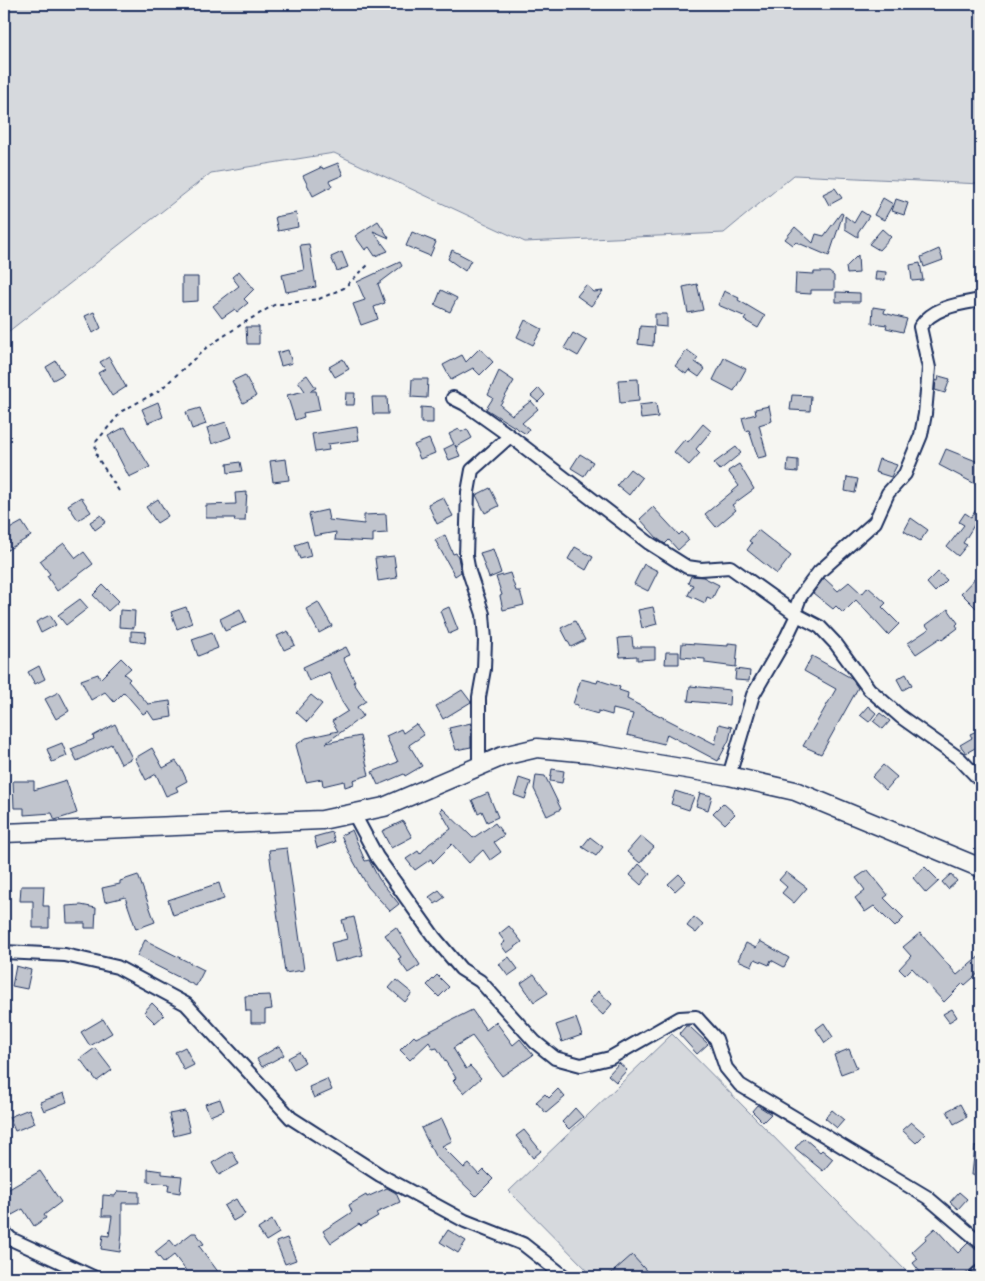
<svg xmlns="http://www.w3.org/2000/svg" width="985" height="1281" viewBox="0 0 985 1281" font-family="Kalam,sans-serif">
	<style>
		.green { fill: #d6d9dd; stroke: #78849e }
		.building { fill: #c0c4cd; stroke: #1b2f5e }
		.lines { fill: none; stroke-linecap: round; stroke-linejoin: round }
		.minor-casing { stroke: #1b2f5e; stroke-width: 16 }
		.secondary-casing { stroke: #1b2f5e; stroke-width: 21 }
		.trunk-casing { stroke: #1b2f5e; stroke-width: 24 }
		.path { stroke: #1b2f5e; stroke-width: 2; stroke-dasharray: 4 4; stroke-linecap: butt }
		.minor { stroke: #f6f6f2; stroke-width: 12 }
		.secondary { stroke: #f6f6f2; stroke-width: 18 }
		.trunk { stroke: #f6f6f2; stroke-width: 20 }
	</style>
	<rect width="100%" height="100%" fill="#f6f6f2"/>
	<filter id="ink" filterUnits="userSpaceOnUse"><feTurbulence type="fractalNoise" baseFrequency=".02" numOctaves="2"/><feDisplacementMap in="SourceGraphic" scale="10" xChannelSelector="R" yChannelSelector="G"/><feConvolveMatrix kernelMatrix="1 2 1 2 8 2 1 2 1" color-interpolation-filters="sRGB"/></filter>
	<g filter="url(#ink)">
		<path class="green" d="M4,4H981V184L794,175L724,233L525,242L334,153L211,173L4,335Z
			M672,1034L912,1277H594L509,1191Z"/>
		<path class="building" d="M338,163L343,175L329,181L332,186L313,196L303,176L322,167L323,169Z
			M835,188L842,198L829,205L823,194Z
			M883,198L893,204L884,220L874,215Z
			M896,199L908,203L904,215L892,211Z
			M861,211L869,216L858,232V237L845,229V216L854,223Z
			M296,213L298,227L278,231L275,217Z
			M841,213L843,214L829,256L796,242L793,245L785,239L795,227L813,243L816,234L824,236Z
			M378,221L389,238L373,231L388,251L375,256L369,247L365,250L355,236Z
			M882,229L891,237L879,250L869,244Z
			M412,232L436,242L430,256L406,246Z
			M309,244L316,287L286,292L282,275L304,270L300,245Z
			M939,249L943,260L924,267L921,257Z
			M452,250L471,260L465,271L448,259Z
			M342,252L348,267L337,271L331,257Z
			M858,255L859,273L847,274L846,267Z
			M400,262L402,266L378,284L385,303L374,307L378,319L361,325L353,304L365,300L357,282Z
			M920,263L923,280L912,281L910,265Z
			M239,271L254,289L244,299L248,303L237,312L235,309L222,318L213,306L239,286L232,277Z
			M876,271L886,272L885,280H875Z
			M814,272H829L834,276V290H811V294L795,293L796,273L814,274Z
			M182,277H198V301L182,302Z
			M697,284L703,310L688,313L683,287Z
			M586,285L594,292L603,291L591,306L577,296Z
			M441,290L457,298L450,312L435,305Z
			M724,291L739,298L738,300L765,316L758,328L744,320L746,317L718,305Z
			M836,292L860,293V302H836Z
			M873,307L885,309L884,313L907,319L903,332L886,328L887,325L872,323Z
			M94,312L101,328L93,333L85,316Z
			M655,314H667V327L655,326Z
			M525,320L542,329L533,345L517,337Z
			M640,326L654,327L653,346L638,344Z
			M246,327H259V344H247Z
			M573,333L587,341L578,356L564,348Z
			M480,348L493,362L480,375L473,368L451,380L443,365L462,355L466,362Z
			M288,350L292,363L281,366L277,353Z
			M687,350L698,358L695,362L705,369L699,377L689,370L686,374L675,366Z
			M109,357L126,387L112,396L98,373L105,369L100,362Z
			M724,358L746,369L734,391L713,380Z
			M343,359L349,369L335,377L329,367Z
			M56,361L64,374L53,380L46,367Z
			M499,371L514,381L500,405L512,415L531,401L538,409L522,423L529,429L526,434L486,409L493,398L488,395Z
			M245,375L256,396L243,403L232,381Z
			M307,375L316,388L310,391H316L320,410L303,413L304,417L295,420L287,395L305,391L298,381Z
			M939,376L950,379L945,393L935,390L936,380L938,381Z
			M412,379H428L427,398L411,397Z
			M638,379L639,401L620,403L618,380Z
			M539,388L545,395L538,402L531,396Z
			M346,393H355L354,405H345Z
			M792,395L811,396L810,411L790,410Z
			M372,397H387L388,414H373Z
			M158,402L163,417L148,423L142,409Z
			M656,403L658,417L641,419L639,405Z
			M769,406L772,421L759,425L767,456L758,458L749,430L746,431L742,418L756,414L755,409Z
			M421,407L433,408V423H421Z
			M200,408L206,424L192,429L186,412Z
			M226,422L231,437L212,444L207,428Z
			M703,424L711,431L696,449L700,453L689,465L674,452L685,439L688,442Z
			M125,427L150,467L129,477L108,436Z
			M357,427L359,440L328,444L329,450L315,452L312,434Z
			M459,429L461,432L467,429L472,438L456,447L455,445L460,456L449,460L444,449L454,444L449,434Z
			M429,439L435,453L420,459L414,445Z
			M736,447L741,453L720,470L714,463Z
			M946,449L981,463V487L939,465Z
			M580,454L593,462L584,476L571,468Z
			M286,459L289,480L273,482L270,461Z
			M788,459L798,460V472L787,471Z
			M879,459L897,465L891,477L875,472Z
			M240,462L242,471L228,473L227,464Z
			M739,464L754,489L732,505L736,510L716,527L705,514L739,486L728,471Z
			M630,469L642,478L629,495L617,485Z
			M847,477L858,479L855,493L845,491Z
			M490,488L499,506L485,513L476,495Z
			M247,492L245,521H234L235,518H206V505L236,504L235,493Z
			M81,497L91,512L78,520L68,505Z
			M443,497L453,516L437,524L428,504Z
			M158,499L168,516L157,523L146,507Z
			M653,507L679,535L682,532L689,540L678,550L669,540L665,544L658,539L640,519Z
			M327,510L329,520L364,524V515L386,514L387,533L373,534V542L335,540L336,532L314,536L309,514Z
			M976,510L981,514L963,543L967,545L958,556L947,547L964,525L959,522L965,513L971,517Z
			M101,515L106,522L95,530L90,522Z
			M911,518L928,530L920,541L904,531Z
			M22,522L31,536L4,552V532Z
			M758,530L791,556L777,574L747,550L752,543L749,541Z
			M445,535L453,554L456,553L458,557L461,572L455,576L435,540Z
			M307,541L311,556L300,559L295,545Z
			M64,543L76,558L84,552L93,564L57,591L47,576L50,574L40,561Z
			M575,547L593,557L586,570L568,559Z
			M493,549L501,573L489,578L480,553Z
			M394,556L397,578L378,581L375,558Z
			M644,564L658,571L648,591L634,584Z
			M938,572L947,580L935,592L927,583Z
			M981,572V604L976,608L961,593Z
			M510,573L516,591H520L524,605L503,610L500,596L502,595L496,577Z
			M691,576L703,577L719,585L712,599L707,597L705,603L688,595L693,585L688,583Z
			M824,578L838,591L849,582L862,594L868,587L886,603L882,607L899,624L888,635L856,600L843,613L836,606L833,609L813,593Z
			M103,585L119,601L108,611L93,595Z
			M80,599L88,608L66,625L58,615Z
			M318,602L332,626L319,633L306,609Z
			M186,607L192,623L177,629L171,612Z
			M449,607L458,630L449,634L440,611Z
			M653,607L657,624L642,628L638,610Z
			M240,609L246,622L225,631L220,619Z
			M948,609L958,623L956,625L958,628L942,640L940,638L916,654L908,643L929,629L926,625Z
			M120,610L135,611L134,628L119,627Z
			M50,615L56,625L41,633L36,622Z
			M575,621L585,640L571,647L561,628Z
			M131,631L146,632L145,643L131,641Z
			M288,631L295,645L284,650L277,636Z
			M212,632L218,648L198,656L192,639Z
			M632,637L633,647H655V659L637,660V656L620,657L618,638Z
			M682,643L728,646V643L738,644L736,667L705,663V659L681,657Z
			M346,647L350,655L343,658L355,681L353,682L366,701L357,707L363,716L326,743L360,736L369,775L353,780L354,784L345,787L344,781L323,786L322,779L306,782L296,745L306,738L338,731L332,721L348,711L342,702L329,672L309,681L303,667Z
			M666,652H679V664H665Z
			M812,656L851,678L858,688L821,754L803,746L836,689L804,671Z
			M121,658L131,668L124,674L130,679L128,681L148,704L170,701L172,717L154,720L148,711L143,714L124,692L114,702L105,692L91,700L81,680L98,674L100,679Z
			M39,666L45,679L35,684L28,672Z
			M736,669L750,671L749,681L735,680Z
			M906,674L912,685L903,690L897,679Z
			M581,679L597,683L598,680L620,687L619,690L628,693L627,699L715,744L719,724L732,727L729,740L718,761L667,734L664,744L627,735L633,714L613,709L612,715L598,711V714L577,708L578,705L573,704Z
			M690,686L730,690L729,705L688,701Z
			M462,690L471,702L443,719L436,706Z
			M59,692L69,711L56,719L45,699Z
			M311,695L322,704L307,722L296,712Z
			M868,706L876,713L869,722L860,715Z
			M880,713L890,721L883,729L873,721Z
			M471,723V747L456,750L449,728Z
			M115,724L132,758L121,764L111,744L77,761L71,749L94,739L93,736Z
			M416,724L424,735L409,745L422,766L405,776L404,774L378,785L372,772L398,762L386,736L401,729L403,733Z
			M981,729V755L977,747L966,753L960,745L972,738L970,734Z
			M62,743L67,756L52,762L47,749Z
			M152,748L163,768L176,761L181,768L187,781L176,787L178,791L166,796L156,774L146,780L135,758Z
			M883,765L897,777L886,790L872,777Z
			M552,769L564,771L562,783L550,781Z
			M536,775L545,776L561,809L547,816L534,789Z
			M519,778L531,782L525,799L514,795Z
			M66,780L77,813L55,820L52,813L24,815V808H14L13,781H34V790Z
			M675,791L694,797L689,810L671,804Z
			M488,793L498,817L487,822L482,811L478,813L472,800Z
			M700,793L712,796L708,810L696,806Z
			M723,803L735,814L725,824L713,813Z
			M442,808L473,838L495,823L504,835L494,842L501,852L490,860L483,850L469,863L452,844L433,863L431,859L415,870L406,859L418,851L420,854L429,844L451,829L440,810Z
			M403,821L412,837L391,848L382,831Z
			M352,830L365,861L369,860L379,879L399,904L390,911L368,887L349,853L341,835Z
			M332,832L335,842L317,848L314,837Z
			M641,836L654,847L640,863L627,852Z
			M590,837L603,847L596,856L582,847Z
			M287,848L304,970L285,973L269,850Z
			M639,864L650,874L641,885L630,875Z
			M925,867L939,881L926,893L913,878Z
			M868,870L888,895L884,898L904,918L895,927L874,906L865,912L855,898L865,890L856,878Z
			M786,872L807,888L794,903L782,893L787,887L779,880Z
			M679,874L686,881L675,891L668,884Z
			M951,874L957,881L948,889L942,882Z
			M138,875L155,922L136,929L125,897L105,902L102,888L120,884V881Z
			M219,883L224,899L173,915L168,900Z
			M21,886H44L43,906H49V928H33V901H20Z
			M439,890L445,897L435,904L429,897Z
			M81,905L96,908L95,928H85V923H67L66,906Z
			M354,917L363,955L335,962L331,943L347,939L342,920Z
			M694,917L703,925L696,933L687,926Z
			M509,926L522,942L507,953L501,945L505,942L499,934Z
			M396,927L420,965L408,973L398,959L401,957L385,935Z
			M920,933L957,975L981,955V971L965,985L963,983L944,1002L912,968L905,975L899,969L911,956L903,947Z
			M145,940L204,970L196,986L137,956Z
			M760,941L789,958L784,967L771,960L769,965L755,959L752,966L738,960L746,943L756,948Z
			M509,957L518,969L508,976L499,964Z
			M16,966L31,970L27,989L12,986Z
			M534,974L548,993L534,1002L521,983Z
			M437,975L449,987L439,997L427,985Z
			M396,980L412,993L405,1002L389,988Z
			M598,991L612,1004L603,1015L589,1002Z
			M270,995L272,1009L265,1010V1023H251V1011H246L245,996Z
			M152,1003L164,1015L155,1023L144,1012Z
			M952,1009L957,1017L949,1022L943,1014Z
			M472,1010L486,1030L496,1022L513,1045L520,1039L533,1055L502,1076L472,1036L453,1048L466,1069L470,1066L481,1078L464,1093L453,1081L456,1078L437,1048L433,1049L429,1042L410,1060L400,1050L414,1036L416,1038Z
			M576,1018L582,1035L562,1042L556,1025Z
			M103,1019L112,1033L90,1046L81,1032Z
			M824,1023L833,1037L825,1043L816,1029Z
			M686,1026H689L708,1044L697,1054L679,1034Z
			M279,1046L284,1055L262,1067L257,1059Z
			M185,1047L194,1065L184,1070L175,1052Z
			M95,1048L112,1070L97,1081L80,1059Z
			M849,1049L857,1068L841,1074L834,1055Z
			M299,1052L305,1062L294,1069L288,1058Z
			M619,1063L627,1070L616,1082L608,1075Z
			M327,1079L332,1090L314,1098L309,1087Z
			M558,1089L565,1097L546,1113L536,1102L545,1094L549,1098Z
			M64,1093L67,1102L44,1111L40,1102Z
			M220,1099L224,1110L210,1116L205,1104Z
			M960,1104L967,1117L954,1124L947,1111Z
			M757,1105L771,1114L763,1122L752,1111Z
			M575,1108L583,1117L569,1129L562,1122Z
			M29,1109L35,1123L15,1131L9,1117Z
			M832,1110L844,1120L837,1128L825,1118Z
			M185,1111L190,1132L174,1136L169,1114Z
			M442,1119L452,1141L442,1146L464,1168L469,1164L479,1175L484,1170L493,1179L476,1196L435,1156L421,1128Z
			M911,1122L925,1134L916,1143L902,1130Z
			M524,1130L541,1151L533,1158L516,1136Z
			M804,1138L820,1152L822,1150L833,1159L823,1171L795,1148Z
			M975,1146H981V1176L972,1175Z
			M232,1151L239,1164L219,1175L212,1163Z
			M148,1169L162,1171V1174L182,1176L180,1193L168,1191L169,1184L148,1182Z
			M40,1171L61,1202L44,1215L46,1218L34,1226L23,1209L12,1215L4,1203V1192Z
			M387,1188L396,1193L400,1202L376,1213L378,1216L361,1226L359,1224L331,1243L323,1231L352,1212L349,1205L366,1195L367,1197Z
			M118,1191L139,1192V1203H122V1233L120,1252L101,1249L103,1235L109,1236L112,1216H102L103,1195L115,1196Z
			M959,1192L967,1199L958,1209L950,1202Z
			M236,1199L245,1214L233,1221L224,1206Z
			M272,1220L279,1233L266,1241L258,1229Z
			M935,1228L958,1253L968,1243L981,1254V1261L962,1277H924L913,1263L918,1259L912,1252L926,1239L925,1237Z
			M448,1230L466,1241L458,1253L440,1242Z
			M192,1233H196L204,1244L199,1246L222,1277H191L174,1255L164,1263L155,1252L170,1240L175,1246Z
			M287,1238L296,1260L285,1264L276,1242Z
			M632,1255L652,1277H607Z"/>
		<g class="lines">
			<g class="minor-casing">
				<path id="minor" d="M453,398L465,404L510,436L649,543L687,567L701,569L730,567L797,615L820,627L836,644L869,689L901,717L960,759L981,781
					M479,767V697L484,669L485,640L483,614L469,572L466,556L468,492L472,470L510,436
					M729,776L753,695L787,636L797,615L796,608L800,597L819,572L875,522L888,493L905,474L921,435L925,414L929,368L920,327C933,307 959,304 981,300
					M354,814L377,857L434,937L461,969L480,981L535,1042L555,1058L581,1065L610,1058L680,1018L696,1017L716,1039L726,1068L740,1085L927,1197L981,1243
					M4,952L65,955L117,967L186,1004L291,1118L380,1175L465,1221L523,1244L565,1277
					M4,1232L11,1239L93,1277"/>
			</g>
			<g class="secondary-casing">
				<path id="secondary" d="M4,833L322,820L384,807L503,756L537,748L590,753L729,776L795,791L981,868"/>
			</g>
			<g class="trunk-casing">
				<path id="trunk" d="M980,1277L981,1276"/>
			</g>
			<path class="path" d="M119,491L97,457L95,443L122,411L159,391L206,348L242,324L274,305L319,299L344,288L368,265"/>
			<use href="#minor" class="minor"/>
			<use href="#secondary" class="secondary"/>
			<use href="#trunk" class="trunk"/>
		</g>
	</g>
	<rect width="985" height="1281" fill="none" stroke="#f6f6f2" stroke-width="20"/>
	<rect x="10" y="10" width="965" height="1261" fill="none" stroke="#1b2f5e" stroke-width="2" filter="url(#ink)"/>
</svg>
